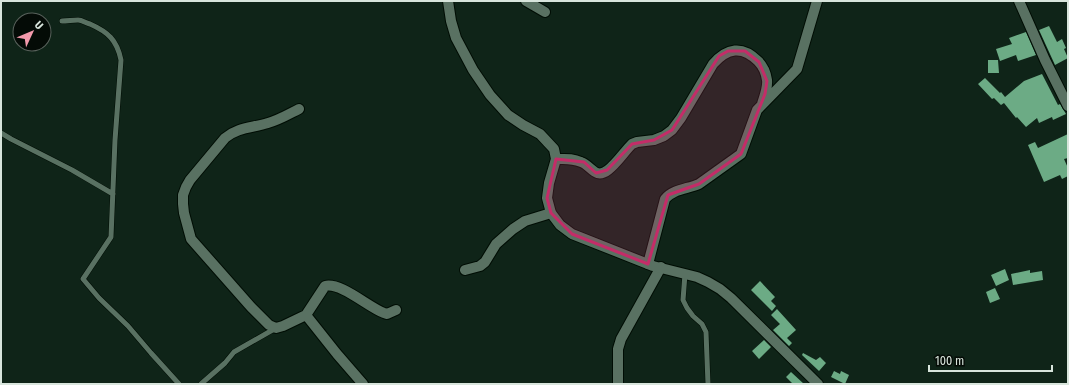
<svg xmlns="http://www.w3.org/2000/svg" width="1069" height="385" viewBox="0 0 1069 385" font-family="'Fira Sans Condensed',sans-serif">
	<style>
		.building { fill: #6cab85 }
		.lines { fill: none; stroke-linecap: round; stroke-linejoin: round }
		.service-casing { stroke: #000d04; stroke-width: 6 }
		.minor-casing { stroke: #000d04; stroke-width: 12 }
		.tertiary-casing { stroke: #000d04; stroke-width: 12 }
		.service { stroke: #597162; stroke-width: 5 }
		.minor { stroke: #597162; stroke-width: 10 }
		.tertiary { stroke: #597162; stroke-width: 10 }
		.marked { fill: #c42c68; fill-opacity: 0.2; stroke: #c42c68; stroke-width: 3; stroke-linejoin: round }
	</style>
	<rect width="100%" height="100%" fill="#0f2418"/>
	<path class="building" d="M1049,26L1057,42L1062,39L1066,48L1064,49L1068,58L1055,65L1039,30Z
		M1026,32L1036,55L1018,61L1016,55L1000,61L996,49L1012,44L1009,38Z
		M988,60H998L999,73H988Z
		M1042,74L1058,105L1060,104L1066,114L1053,120L1052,117L1039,123L1037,118L1026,127L1017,117L1016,118L1004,103L1001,105L994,98L992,99L978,84L985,78L1000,93L1001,92L1005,97L1024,81Z
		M1068,134V158L1064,159L1068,168V176L1062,179L1060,175L1044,182L1028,145L1035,142L1038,148Z
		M1005,269L1009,280L996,286L991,275Z
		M1030,270V273L1042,271L1043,280L1013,285L1011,274Z
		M760,281L775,297L771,301L776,306L772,311L751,290Z
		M995,288L1000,299L990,303L986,292Z
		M777,309L796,330L787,338L792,343L789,346L773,330L780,324L771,315Z
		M764,340L771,347L759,359L752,351Z
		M803,353L816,360L820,357L826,363L819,371L802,355Z
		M834,371L840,374L841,371L849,375L845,384L831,377Z
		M791,372L804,384H793L786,377Z"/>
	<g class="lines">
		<g class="service-casing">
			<path id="service" d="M62,21C67,21 73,20 78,20C82,20 86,23 90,24C108,32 117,40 121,60L115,140L111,237L83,279L99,298L128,326L151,353L179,384
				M1,133L11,139L72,170L113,194
				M685,274L683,300L687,308L693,316L702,324L706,332L708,384
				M201,384L225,363L234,352L276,328"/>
		</g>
		<g class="minor-casing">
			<path id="minor" d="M526,1L545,12
				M1019,1L1045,60L1068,106
				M299,109C289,114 279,120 268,123C252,128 238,127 225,138L190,180L186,187L183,195V204L184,213L191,239L251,307L269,325L276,328L283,326L306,315L337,354L363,384
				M556,159C566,159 572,158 581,162C591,165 595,180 608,170C617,163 624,152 632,144L637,142L654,140L664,136L672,130L681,118L713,64C727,48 742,45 758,61C763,66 766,73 767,80C768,88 764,97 762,104
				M648,264L665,199C673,189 688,189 699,184L741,154L757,110L797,69L817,1
				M465,270L480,266L485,262L496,244L513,229L525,221L551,213
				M306,315L325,286C341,282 368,307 384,313L387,314L396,310
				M618,384V349L621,339L661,267"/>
		</g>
		<g class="tertiary-casing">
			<path id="tertiary" d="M448,1L451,21L456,38L473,70L490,95L508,115L523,125L540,134L554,149L556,159L549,183L547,198L551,213L560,225L572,234L653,266L697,277L708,282L720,289L731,298L818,384"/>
		</g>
		<use href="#service" class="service"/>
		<use href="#minor" class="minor"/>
		<use href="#tertiary" class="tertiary"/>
	</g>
	<path class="marked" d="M728,51H745L759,62L767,81L765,94L741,154L699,184L668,195L648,264L572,234L551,213L547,198L556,159L584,162L596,173L607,170L632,144L654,140L672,130L719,56Z"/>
	<rect width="1069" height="385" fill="none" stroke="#d8e5dc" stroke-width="4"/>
	<g transform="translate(32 32) rotate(46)"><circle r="19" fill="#040b06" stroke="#59625c"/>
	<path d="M0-3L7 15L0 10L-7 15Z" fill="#f39aac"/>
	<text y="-6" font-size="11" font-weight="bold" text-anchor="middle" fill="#d8e5dc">U</text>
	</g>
	<path d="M929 365v6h123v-6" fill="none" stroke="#d8e5dc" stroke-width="2"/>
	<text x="935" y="365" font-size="12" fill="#d8e5dc" stroke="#040b06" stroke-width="3" paint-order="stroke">100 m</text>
</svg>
